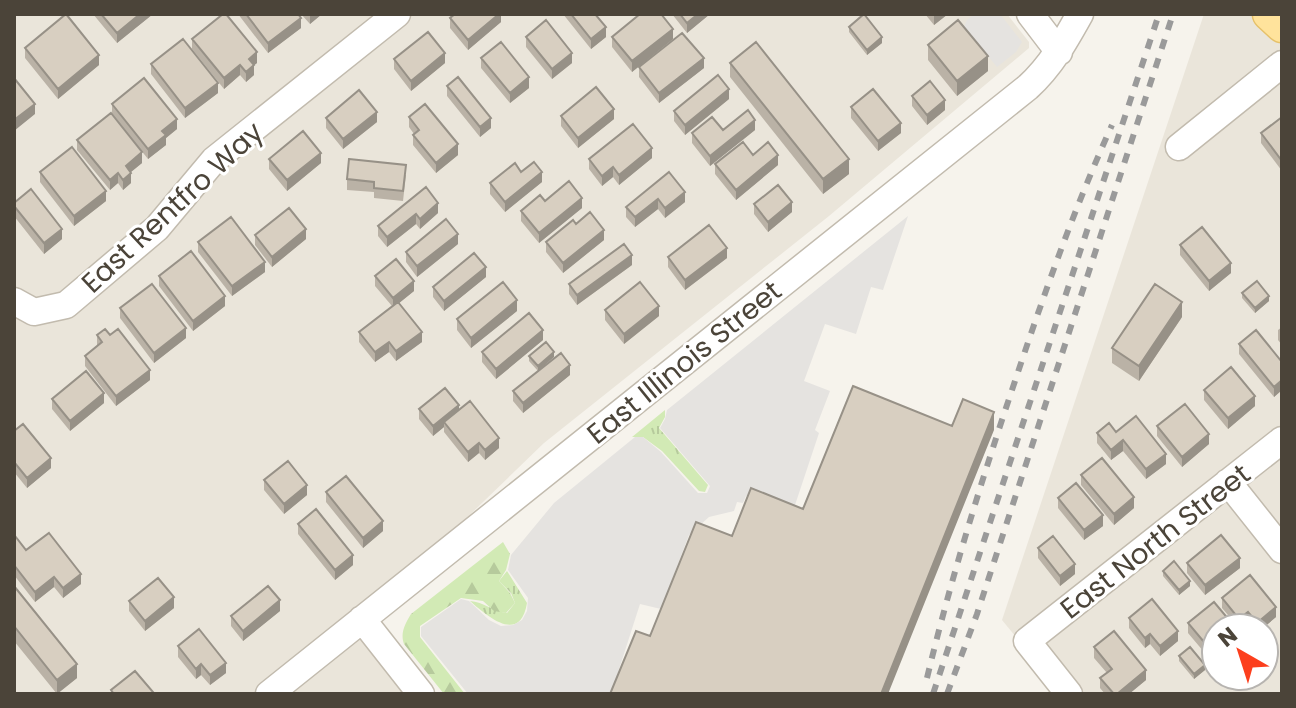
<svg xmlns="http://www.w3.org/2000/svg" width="1296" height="708" viewBox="0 0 1296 708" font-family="Poppins,sans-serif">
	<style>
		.residential { fill: #eae5da; fill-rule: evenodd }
		.grass { fill: url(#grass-tufts) }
		.forest { fill: url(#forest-firs) }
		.parking { fill: #e5e3e0 }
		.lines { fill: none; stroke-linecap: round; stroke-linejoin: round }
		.minor-casing { stroke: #c2bbae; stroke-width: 29 }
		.major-casing { stroke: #e6c16a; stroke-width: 35 }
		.minor { stroke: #fff; stroke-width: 26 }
		.major { stroke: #ffe39c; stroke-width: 32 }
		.rail { stroke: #9a9a9a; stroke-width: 6; stroke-dasharray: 10 10; stroke-linecap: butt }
		.wall { fill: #bab2a6 }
		.shaded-wall { fill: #979187 }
		.building { fill: #d8cfc1; stroke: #979187; stroke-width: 2 }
		.labels { text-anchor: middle; stroke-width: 6; stroke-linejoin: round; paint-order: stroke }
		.street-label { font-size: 28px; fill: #4b4439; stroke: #fff }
	</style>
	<defs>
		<pattern id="grass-tufts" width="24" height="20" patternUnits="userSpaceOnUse" patternTransform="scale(2)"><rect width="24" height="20" fill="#d2eab5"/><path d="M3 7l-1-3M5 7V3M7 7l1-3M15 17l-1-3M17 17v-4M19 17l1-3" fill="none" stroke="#b6ca9c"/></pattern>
		<pattern id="forest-firs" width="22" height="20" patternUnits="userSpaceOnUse" patternTransform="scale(2)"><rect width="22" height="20" fill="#d2eab5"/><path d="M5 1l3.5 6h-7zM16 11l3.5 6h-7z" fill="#b6ca9c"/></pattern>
	</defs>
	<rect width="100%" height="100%" fill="#f6f3ec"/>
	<path class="residential" d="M14,14H1007L1029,42V48L829,216L544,443L362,619L421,694H14Z
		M1204,14H1282V694H1063L1002,620ZM1216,628H1264V676H1216Z"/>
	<path class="grass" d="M665,410V417L659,428L708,485L705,492L699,491L662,451L643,437H632Z
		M507,571L527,603C520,645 487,616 470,601C484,602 492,611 507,613L515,603L511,593L499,581Z"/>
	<path class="forest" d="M503,542L510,554L506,570L499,581L510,593L515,603L506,613L494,611L483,601L461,598L420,626V637L465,694H444L404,644C400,633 405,624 411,614Z"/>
	<path class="parking" d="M974,14H1000L1022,42L1016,52L997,67L964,27L967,20Z
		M908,216L883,290L871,287L856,334L825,324L804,381L830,391L815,430L819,433L793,511L746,496L743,503L737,502L734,511L709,517L689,535L661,609L640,604L611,694H468L421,636V627L461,599L469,601L489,620L501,626L513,625L522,620L527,611L528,598L508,570L511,555L554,503L635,437H643L661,452L698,493H707L710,486L660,428L665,419L667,410Z"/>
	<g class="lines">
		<g class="minor-casing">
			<path id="minor" d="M1030,14L1059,52
				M1179,147L1282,64
				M14,301L34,312L66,305L157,228L214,160L397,14
				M1228,482L1282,550
				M362,619L421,694
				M269,694L1028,87C1051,66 1065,41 1080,14
				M1069,694L1027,641L1282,440"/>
		</g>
		<g class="major-casing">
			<path id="major" d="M1269,14L1282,26"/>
		</g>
		<use href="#minor" class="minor"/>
		<use href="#major" class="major"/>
		<path class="rail" d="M927,678C951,578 982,479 1015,381C1044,294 1074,209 1112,125
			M933,694L1159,14
			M947,694L977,614L1173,14"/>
	</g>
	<path class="wall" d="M93,14H153L117,43Z
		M238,14H298L301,28L268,53Z
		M301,14H322L310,24Z
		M501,14V22L468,50L450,28V18Z
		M563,14H595L606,37L591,49Z
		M672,14H710L687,33Z
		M925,14H948L934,25Z
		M849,27L882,43L867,55L849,32Z
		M526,37L572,63L552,79L526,47Z
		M612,37L673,39L632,72L612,47Z
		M192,39L257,63L254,65V75L246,82L240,75L224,89L192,49Z
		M928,45L988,71L957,96L928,60Z
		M25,48L99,65L58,99L25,58Z
		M481,58L529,88L510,103L481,68Z
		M394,59L445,63L411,91L394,69Z
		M730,63L849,174L823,194L730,77Z
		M151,64L218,93L185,118L151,74Z
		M639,67L704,68L659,103L639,77Z
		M447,86L491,128L480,137L447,96Z
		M912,96L945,110L927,125L912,106Z
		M729,99L685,135L674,121V111Z
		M112,104L177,129L166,138V145L148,159L112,114Z
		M851,107L901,133L878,151L851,118Z
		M561,116L614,119L578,148L561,126Z
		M409,117L458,155L436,173L413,145V135L414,134L409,127Z
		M1282,117V171L1261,143V133Z
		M326,118L377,122L343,149L326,128Z
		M723,130H755L710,166L692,143V133Z
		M77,140L142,163L131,172V183L123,190L118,183L110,190L77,150Z
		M753,155L778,165L736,200L715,174V164Z
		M652,158L619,185L613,177L602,186L589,169V159Z
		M269,159L321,163L287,191L269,169Z
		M40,172L106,201L74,226L40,182Z
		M521,172L542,182L505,212L490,194V183Z
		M669,172L685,202L665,218L658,209L635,227L626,217V207Z
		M406,175L403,201L374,198V192L347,190V179Z
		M426,187L438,213L420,229L416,224L387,247L378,236V226Z
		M545,201L582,208L539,243L521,221V211Z
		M14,203L62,239L44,254L14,216Z
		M754,204L792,212L768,232L754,214Z
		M255,235L306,239L272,267L255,245Z
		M604,240L563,273L546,252V242Z
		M198,242L265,272L232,296L198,252Z
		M458,244L417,277L406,262V252Z
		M1180,245L1231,273L1209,291L1180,255Z
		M668,257L727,258L685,290L668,267Z
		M632,265L577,305L569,294V284Z
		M159,276L225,306L193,331L159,286Z
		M375,276L414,291L399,303L422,342L396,361L389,352L375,362L359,342V332L392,306L375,286Z
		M486,277L444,311L433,297V287Z
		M1242,293L1269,301L1255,313L1242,298Z
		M120,308L186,338L154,363L120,318Z
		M605,310L659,316L624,344L605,320Z
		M517,311L471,348L457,330V319Z
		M1182,317L1139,381L1112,363V348Z
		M1282,327V345L1278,340V330Z
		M97,335H110L150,380L116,406L85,366V356L97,346Z
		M543,340L496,379L482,362V352Z
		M546,342L538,371L529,361V356Z
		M1239,344L1282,362V390L1274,397L1239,354Z
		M570,375L523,413L513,401V391Z
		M1204,390L1255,406L1228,429L1204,400Z
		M52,399L104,403L70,431L52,409Z
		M419,409L459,410L499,448L485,460L479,453L468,462L444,432V427L433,436L419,419Z
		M1157,426L1209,444L1182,467L1157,436Z
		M14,431L51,468L27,488L14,472Z
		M1116,432L1166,464L1146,479L1123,451L1111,460L1097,443V433Z
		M1081,475L1134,508L1114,525L1081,485Z
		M264,480L307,495L284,514L264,490Z
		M326,492L383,531L363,548L326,502Z
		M1058,498L1103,526L1084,540L1058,508Z
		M298,524L353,565L335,580L298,534Z
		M14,537L26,550L81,584L63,598L54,587L35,602L14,575Z
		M1038,548L1075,574L1060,586L1038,558Z
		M1187,563L1240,568L1205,595L1187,573Z
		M1163,571L1190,586L1179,595L1163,576Z
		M14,586L77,678L57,694L14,641Z
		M1222,598L1276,617L1263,628H1253L1248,622L1239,628L1222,608Z
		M129,601L174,608L145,631L129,611Z
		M280,611L243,641L231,626V616Z
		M1129,618L1178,641L1160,656L1150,644L1145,648L1129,628Z
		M1188,623L1230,628H1216V642L1204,652L1188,633Z
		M178,646L226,673L210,685L201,675L196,679L178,657Z
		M1094,647L1146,680L1129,694H1105L1100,688V678L1107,673L1094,658Z
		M1179,656L1205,670L1194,679L1179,661Z"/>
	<path class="shaded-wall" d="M140,14H153L117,43V33Z
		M310,14H322L310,24Z
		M499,14H501V22L468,50V40Z
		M698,14H710L687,33V23Z
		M936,14H948L934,25V15Z
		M301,18V28L268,53V43Z
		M606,27V37L591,49V39Z
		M673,29V39L632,72V61Z
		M882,37V43L867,55V50Z
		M257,52V63L249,69V59Z
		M445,53V63L411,91V81Z
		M572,53V63L552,79V69Z
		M99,55V65L58,99V89Z
		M988,56V71L957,96V81Z
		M704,58V68L659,103V93Z
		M240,65V75L224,89V78Z
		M254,65V75L246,82V72Z
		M529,77V88L510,103V93Z
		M218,83V93L185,118V108Z
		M729,89V99L685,135V125Z
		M945,100V110L927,125V115Z
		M35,104V114L14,131V120Z
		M614,109V119L578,148V138Z
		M377,112V122L343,149V139Z
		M491,118V128L480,137V127Z
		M177,119V129L166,138V145L148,159V149L162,131Z
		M755,120V130L710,166V156Z
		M901,123V133L878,151V141Z
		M458,144V155L436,173V163Z
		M652,148V158L619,185V175Z
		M142,152V163L126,176V166Z
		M321,153V163L287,191V180Z
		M778,155V165L736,200V190Z
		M849,159V174L823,194V179Z
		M613,167V177L602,186V176Z
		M542,172V182L505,212V202Z
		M118,173V183L110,190V180Z
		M131,173V183L123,190V180Z
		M106,191V201L74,226V216Z
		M685,192V202L665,218V208Z
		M582,198V208L539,243V233Z
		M658,199V209L635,227V217Z
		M792,202V212L768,232V222Z
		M438,203V213L420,229V219Z
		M416,214V224L387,247V237Z
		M62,229V239L44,254V243Z
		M306,229V239L272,267V257Z
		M604,230V240L563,273V263Z
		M458,234V244L417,277V266Z
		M727,248V258L685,290V280Z
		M632,255V265L577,305V295Z
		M265,262V272L232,296V286Z
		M1231,263V273L1209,291V281Z
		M486,267V277L444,311V301Z
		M414,281V291L393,308V298Z
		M225,296V306L193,331V321Z
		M1269,296V301L1255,313V308Z
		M517,300V311L471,348V338Z
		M1182,302V317L1139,381V366Z
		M659,306V316L624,344V334Z
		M186,328V338L154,363V353Z
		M543,330V340L496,379V369Z
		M422,332V342L396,361V351Z
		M389,342V352L375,362V352Z
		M554,352V357L538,371V366Z
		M570,365V375L523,413V403Z
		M150,370V380L116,406V396Z
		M1282,380V390L1274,397V387Z
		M104,393V403L70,431V421Z
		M1255,396V406L1228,429V418Z
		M459,405V415L444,422V427L433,436V426Z
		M994,412V430L888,694H881Z
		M1209,434V444L1182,467V457Z
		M499,438V448L485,460V450Z
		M1123,440V451L1111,460V450Z
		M479,443V453L468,462V452Z
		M1166,454V464L1146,479V469Z
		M51,458V468L27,488V478Z
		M307,485V495L284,514V504Z
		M1134,497V508L1114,525V514Z
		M1103,515V526L1084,540V530Z
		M383,521V531L363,548V538Z
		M353,555V565L335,580V570Z
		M1240,558V568L1205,595V585Z
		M1075,564V574L1060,586V576Z
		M81,574V584L63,598V588Z
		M54,577V587L35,602V592Z
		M1190,581V586L1179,595V590Z
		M174,597V608L145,631V621Z
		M280,600V611L243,641V631Z
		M1276,607V617L1263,628H1257V623Z
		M1248,612V622L1239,628V619Z
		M1230,621V628H1221Z
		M1178,631V641L1160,656V646Z
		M1216,632V642L1204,652V642Z
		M1150,634V644L1145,648V638Z
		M226,663V673L210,685V675Z
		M77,664V678L57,694V680Z
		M201,664V675L196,679V669Z
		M1205,665V670L1194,679V674Z
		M1146,670V680L1129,694H1117Z"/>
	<path class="building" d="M66,14L99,55L58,89L25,48Z
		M101,14H140L117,33Z
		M223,14H226L257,52L249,59L254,65L246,72L240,65L224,78L192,39Z
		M246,14H298L301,18L268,43Z
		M455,14H499L468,40L450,18Z
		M571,14H595L606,27L591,39Z
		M640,14H661L673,29L632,61L612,37Z
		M680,14H698L687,23Z
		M864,14L882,37L867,50L849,27Z
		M546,20L572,53L552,69L526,37Z
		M958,20L988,56L957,81L928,45Z
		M428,32L445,53L411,81L394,59Z
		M682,33L704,58L659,93L639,67Z
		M183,39L218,83L185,108L151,64Z
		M501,42L529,77L510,93L481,58Z
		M756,42L849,159L823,179L730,63Z
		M718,75L729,89L685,125L674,111Z
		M458,77L491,118L480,127L447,86Z
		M14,78L35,104L14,120Z
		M144,78L177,119L162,131L166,135L148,149L112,104Z
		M930,81L945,100L927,115L912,96Z
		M596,87L614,109L578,138L561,116Z
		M873,89L901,123L878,141L851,107Z
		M359,90L377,112L343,139L326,118Z
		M425,104L458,144L436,163L413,135L419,130L409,117Z
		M748,110L755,120L710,156L692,133L712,117L723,130Z
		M111,113L142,152L126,166L131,173L123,180L118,173L110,180L77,140Z
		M1282,117V161L1261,133Z
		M633,124L652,148L619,175L613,167L602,176L589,159Z
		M303,131L321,153L287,180L269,159Z
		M743,142L753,155L768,142L778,155L736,190L715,164Z
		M72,147L106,191L74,216L40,172Z
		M349,159L406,165L403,191L374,188V182L347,179Z
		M534,162L542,172L505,202L490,183L515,163L521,172Z
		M669,172L685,192L665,208L658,199L635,217L626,207Z
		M569,181L582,198L539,233L521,211L540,195L545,201Z
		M778,185L792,202L768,222L754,204Z
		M426,187L438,203L420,219L416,214L387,237L378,226Z
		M31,189L62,229L44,243L14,206V203Z
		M289,208L306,229L272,257L255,235Z
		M590,212L604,230L563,263L546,242L573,220L576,224Z
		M231,217L265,262L232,286L198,242Z
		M446,219L458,234L417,266L406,252Z
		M709,225L727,248L685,280L668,257Z
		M1202,227L1231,263L1209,281L1180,245Z
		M624,244L632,255L577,295L569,284Z
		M191,251L225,296L193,321L159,276Z
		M474,253L486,267L444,301L433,287Z
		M396,259L414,281L393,298L375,276Z
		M1257,281L1269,296L1255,308L1242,293Z
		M503,282L517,300L471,338L457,319Z
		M640,282L659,306L624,334L605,310Z
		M152,284L186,328L154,353L120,308Z
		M1155,284L1182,302L1139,366L1112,348Z
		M398,302L422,332L396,351L389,342L375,352L359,332Z
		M529,313L543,330L496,369L482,352Z
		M105,329L110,335L118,329L150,370L116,396L85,356L102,342L97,335Z
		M1256,330L1282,362V380L1274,387L1239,344Z
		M546,342L554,352L538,366L529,356Z
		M561,353L570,365L523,403L513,391Z
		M1231,367L1255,396L1228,418L1204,390Z
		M86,371L104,393L70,421L52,399Z
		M853,386L952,426L963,399L994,412L881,694H610L636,631L650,636L696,522L732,536L751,488L803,509Z
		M445,388L459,405L433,426L419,409Z
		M470,401L499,438L485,450L479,443L468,452L444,422Z
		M1185,404L1209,434L1182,457L1157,426Z
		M1136,416L1166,454L1146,469L1123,440L1111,450L1097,433L1109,423L1116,432Z
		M23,424L51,458L27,478L14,462V431Z
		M1102,458L1134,497L1114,514L1081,475Z
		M288,461L307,485L284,504L264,480Z
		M346,476L383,521L363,538L326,492Z
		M1076,483L1103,515L1084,530L1058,498Z
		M316,509L353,555L335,570L298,524Z
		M49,533L81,574L63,588L54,577L35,592L14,565V537L15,536L26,550Z
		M1221,535L1240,558L1205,585L1187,563Z
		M1053,536L1075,564L1060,576L1038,548Z
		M1174,561L1190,581L1179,590L1163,571Z
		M1250,575L1276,607L1257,623L1248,612L1239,619L1222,598Z
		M158,578L174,597L145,621L129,601Z
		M14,586L77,664L57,680L14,626Z
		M268,586L280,600L243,631L231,616Z
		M1152,599L1178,631L1160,646L1150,634L1145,638L1129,618Z
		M1214,602L1230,621L1221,628H1216V632L1204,642L1188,623Z
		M199,629L226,663L210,675L201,664L196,669L178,646Z
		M1114,631L1146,670L1117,694H1114L1100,678L1112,669L1094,647Z
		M1190,647L1205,665L1194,674L1179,656Z
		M135,671L153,692L150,694H114L111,690Z"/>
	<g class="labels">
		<g class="street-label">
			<text transform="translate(172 207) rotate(-43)" y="10">East Rentfro Way</text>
			<text transform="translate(684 362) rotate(-39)" y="10">East Illinois Street</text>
			<text transform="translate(1155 541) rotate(-38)" y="10">East North Street</text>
		</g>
	</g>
	<rect width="1296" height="708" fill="none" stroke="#4b4439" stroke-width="32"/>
	<g transform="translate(1240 652) rotate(321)"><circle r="38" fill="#ffffff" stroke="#b7b4b0" stroke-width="2"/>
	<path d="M0-6L14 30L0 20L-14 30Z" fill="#fc3f1d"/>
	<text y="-12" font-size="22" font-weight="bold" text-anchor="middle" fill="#4b4439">N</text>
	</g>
</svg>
